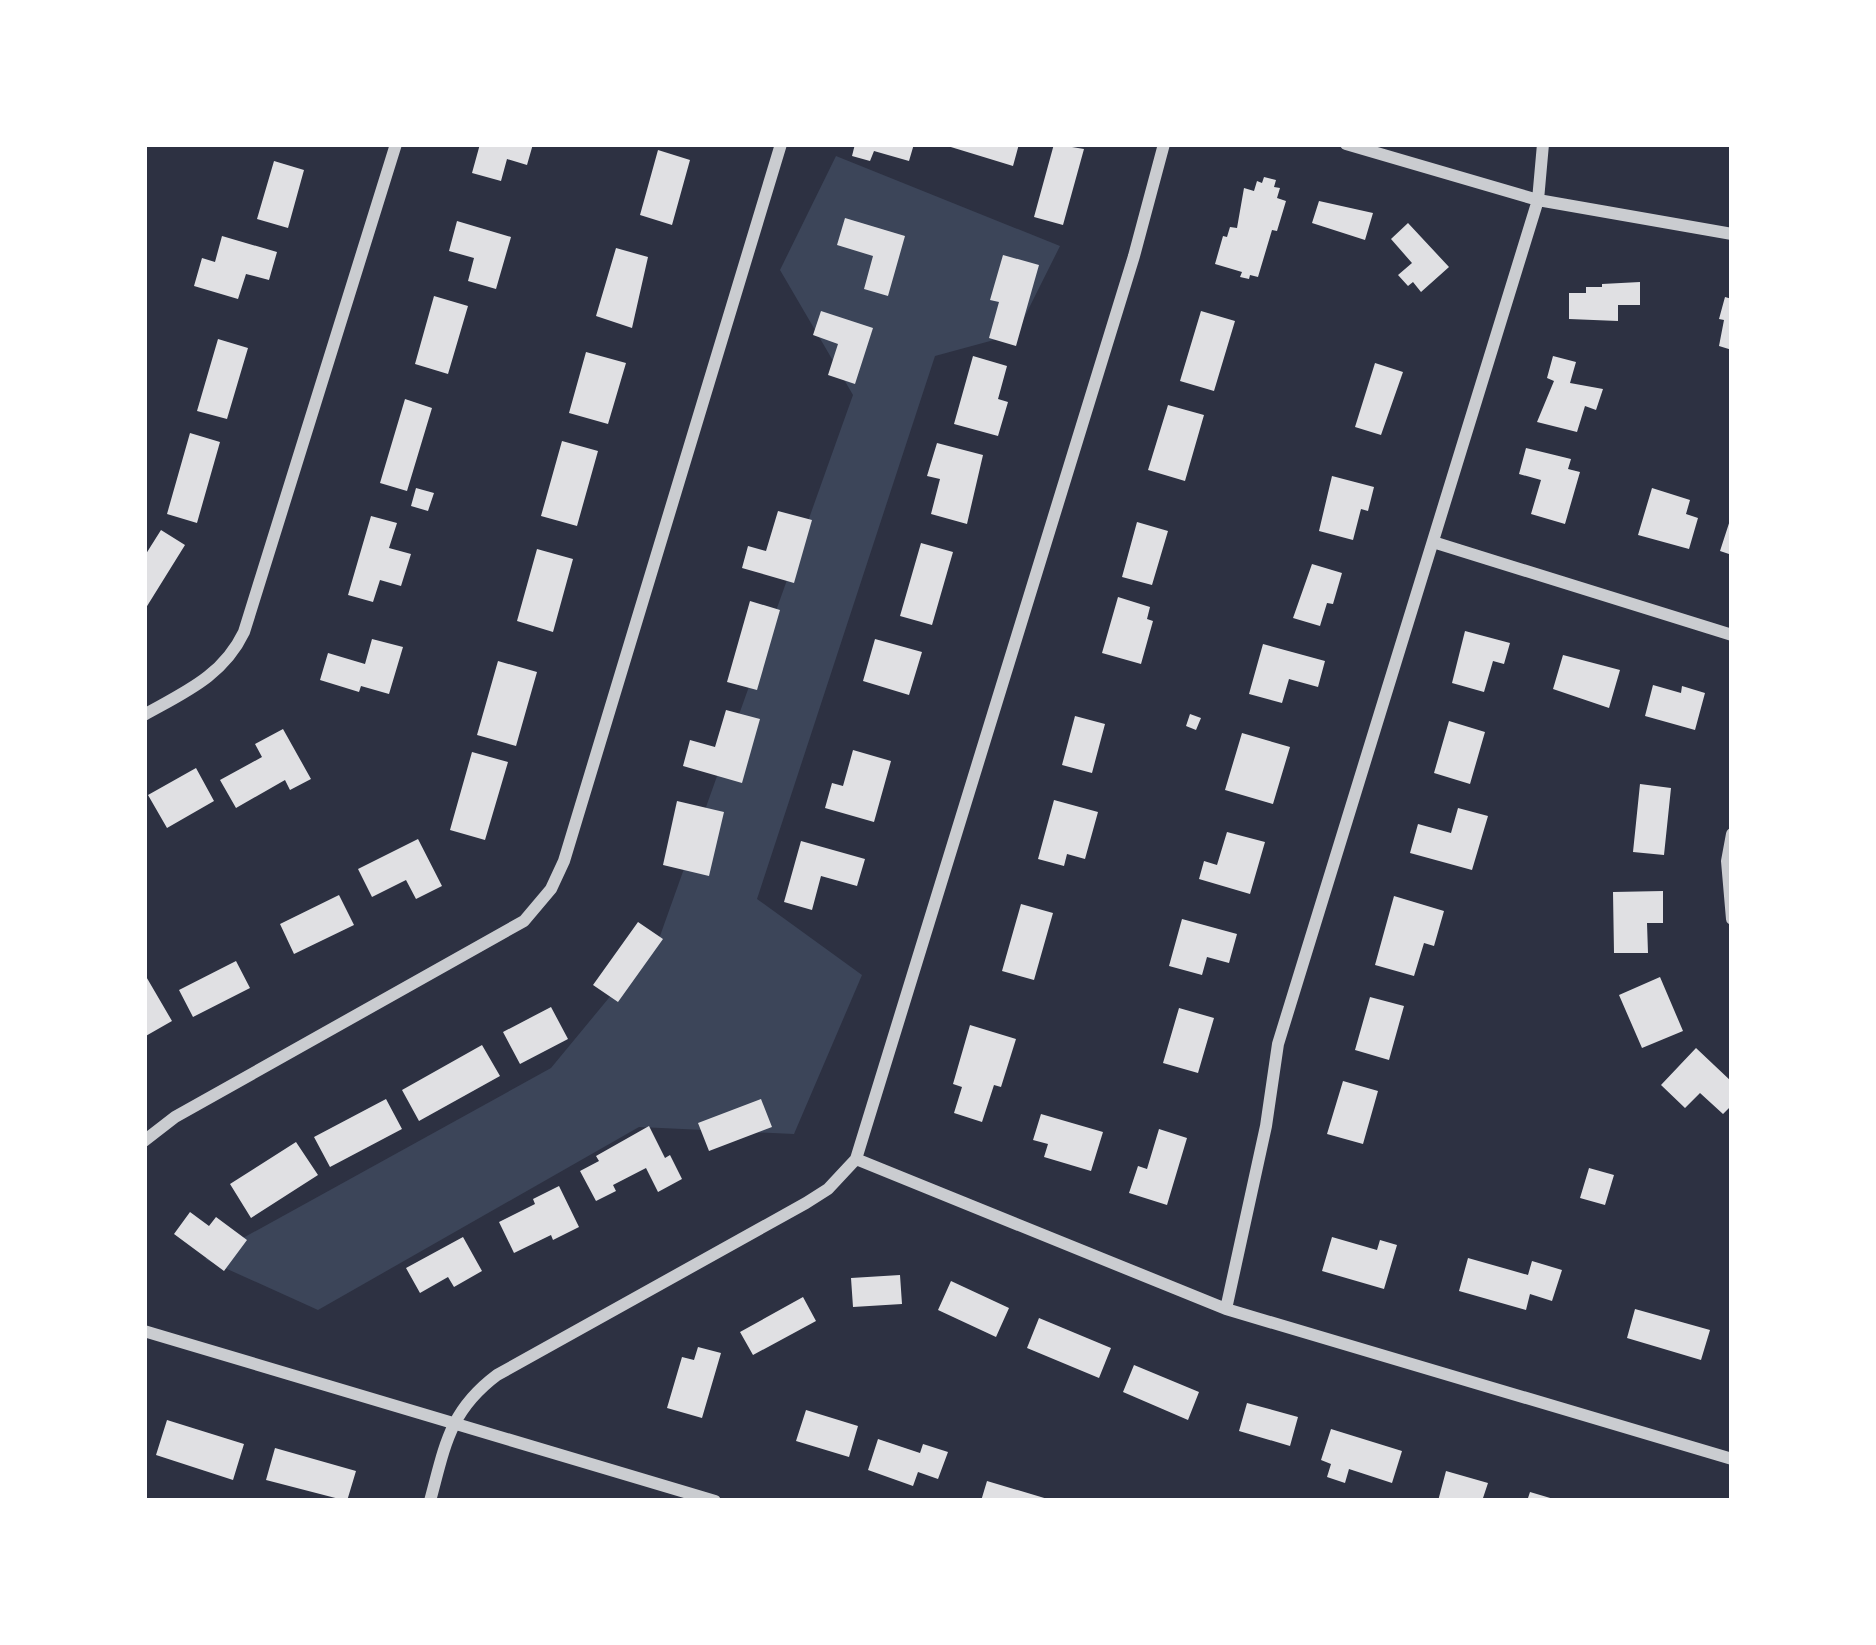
<svg xmlns="http://www.w3.org/2000/svg" width="1876" height="1645" viewBox="0 0 1876 1645" font-family="'Alegreya Sans',sans-serif">
	<style>
		.green { fill: #3c4559 }
		.building { fill: #e0e0e3 }
		.lines { fill: none; stroke-linecap: round; stroke-linejoin: round }
		.minor { stroke: #caccd0; stroke-width: 12 }
	</style>
	<rect width="100%" height="100%" fill="#2d3142"/>
	<path class="green" d="M836,156L1060,246L1016,334L935,356L757,899L862,975L794,1134L639,1127L318,1310L205,1259L551,1068L660,936L853,395L780,270Z"/>
	<path class="building" d="M480,144H533L527,165L507,159L501,181L472,173Z
		M855,144H914L909,161L874,151L870,161L852,156Z
		M941,144H1019L1013,166Z
		M1054,144L1084,149L1063,225L1034,217Z
		M658,150L690,160L672,225L640,215Z
		M274,161L304,170L288,228L257,219Z
		M1264,177L1276,180L1274,187L1280,188L1277,198L1286,201L1277,231L1272,230L1258,277L1250,275L1249,279L1240,277L1242,272L1215,264L1223,236L1227,237L1230,227L1237,228L1244,188L1254,191L1257,181L1262,183Z
		M1319,201L1373,213L1365,240L1312,223Z
		M845,218L905,236L888,296L864,289L873,256L837,245Z
		M457,221L511,237L496,289L468,281L474,258L449,251Z
		M1408,223L1449,267L1421,292L1413,282L1408,286L1398,275L1412,263L1391,239Z
		M222,236L277,252L269,280L246,274L238,299L194,286L202,258L215,262Z
		M616,248L648,257L632,328L596,316Z
		M1003,255L1039,265L1016,346L989,338L999,302L990,300Z
		M1640,282V305H1618V321L1569,319V293H1586V287H1602V284Z
		M434,296L468,306L448,374L415,364Z
		M1725,297L1732,299V350L1719,346L1724,320L1719,319Z
		M821,311L873,328L855,384L828,375L838,344L813,335Z
		M1201,311L1235,321L1214,391L1180,381Z
		M218,339L248,348L227,419L197,411Z
		M586,352L626,363L608,424L569,413Z
		M973,356L1007,366L998,399L1008,402L998,436L954,424Z
		M1553,356L1576,362L1570,383L1603,389L1596,410L1585,406L1577,432L1537,422L1554,381L1547,378Z
		M1375,363L1403,372L1381,435L1355,427Z
		M405,399L432,408L407,491L380,483Z
		M1168,405L1204,415L1185,481L1148,470Z
		M190,433L220,442L197,523L167,514Z
		M562,441L598,451L577,526L541,516Z
		M937,443L983,455L967,524L931,514L940,479L927,476Z
		M1526,448L1571,459L1568,469L1580,472L1565,524L1531,514L1541,480L1519,474Z
		M1332,476L1374,487L1368,511L1361,509L1353,540L1319,531Z
		M416,488L434,493L428,511L411,506Z
		M1652,488L1690,500L1686,514L1698,518L1689,549L1638,535Z
		M778,511L812,520L794,583L742,568L748,546L766,551Z
		M1732,514V555L1720,551Z
		M371,516L397,523L389,548L411,554L401,586L380,580L373,602L348,595Z
		M1137,522L1168,531L1152,585L1122,577Z
		M161,530L185,545L144,611V557Z
		M921,543L953,552L932,625L900,616Z
		M537,549L573,559L553,632L517,621Z
		M1312,564L1342,573L1333,604L1327,603L1320,626L1293,618Z
		M1118,597L1150,607L1147,619L1153,621L1141,664L1102,653Z
		M750,601L780,610L757,690L727,682Z
		M1465,631L1510,643L1504,664L1493,661L1484,692L1452,683Z
		M372,639L403,647L389,694L361,686L359,692L320,680L328,653L365,664Z
		M875,639L922,652L909,695L863,681Z
		M1263,644L1325,661L1318,687L1289,679L1282,703L1249,694Z
		M1563,655L1620,670L1609,708L1553,689Z
		M498,661L537,672L516,746L477,735Z
		M1653,685L1681,693L1682,686L1705,693L1695,730L1645,716Z
		M726,710L760,719L742,783L683,766L690,740L715,747Z
		M1190,714L1201,718L1196,730L1186,726Z
		M1075,716L1105,724L1092,773L1062,765Z
		M1449,721L1485,732L1470,784L1434,773Z
		M283,729L311,779L290,790L285,780L236,808L220,780L262,757L255,744Z
		M1242,733L1290,747L1273,804L1225,790Z
		M853,750L891,761L874,822L825,808L832,783L843,786Z
		M472,752L508,762L485,840L450,830Z
		M196,768L214,801L167,828L148,795Z
		M1640,784L1671,788L1664,855L1633,852Z
		M1054,800L1098,812L1085,859L1067,854L1064,866L1038,859Z
		M677,801L724,812L709,876L663,865Z
		M1458,808L1488,816L1472,870L1410,853L1418,824L1451,833Z
		M1227,832L1265,842L1250,894L1199,879L1204,861L1217,865Z
		M418,839L442,886L416,899L406,880L372,897L358,869Z
		M801,841L865,859L857,886L821,876L812,910L784,902Z
		M1663,891V923H1647L1648,953H1614L1613,892Z
		M339,895L354,925L294,954L280,924Z
		M1394,896L1444,911L1434,946L1424,943L1414,976L1375,965Z
		M1021,904L1053,913L1034,980L1002,971Z
		M1182,919L1237,934L1229,963L1207,957L1202,975L1169,966Z
		M638,922L663,939L618,1002L593,985Z
		M236,961L250,988L193,1017L179,990Z
		M144,973L172,1021L144,1037Z
		M1660,977L1683,1031L1642,1048L1619,995Z
		M1370,997L1404,1006L1389,1060L1355,1050Z
		M551,1007L568,1039L520,1064L503,1032Z
		M1179,1008L1214,1018L1198,1073L1163,1063Z
		M970,1025L1016,1039L1001,1087L994,1085L982,1122L954,1113L962,1087L953,1084Z
		M482,1045L500,1076L419,1121L402,1090Z
		M1696,1048L1732,1082V1105L1723,1114L1700,1093L1685,1108L1661,1085Z
		M1343,1081L1378,1091L1363,1144L1327,1134Z
		M386,1099L402,1129L330,1167L314,1137Z
		M761,1099L772,1127L709,1151L698,1123Z
		M1041,1114L1103,1132L1091,1171L1044,1157L1048,1144L1033,1140Z
		M649,1126L665,1158L670,1155L682,1179L658,1192L646,1168L613,1185L616,1191L596,1201L580,1171L599,1161L596,1156Z
		M1159,1129L1187,1138L1167,1205L1129,1193L1138,1166L1147,1169Z
		M296,1142L318,1175L251,1218L230,1184Z
		M1589,1168L1614,1175L1605,1205L1580,1198Z
		M559,1186L579,1227L553,1240L551,1235L514,1253L499,1222L535,1204L533,1199Z
		M190,1212L209,1226L216,1217L247,1240L224,1271L174,1234Z
		M463,1237L482,1271L454,1287L448,1277L420,1293L406,1268Z
		M1332,1237L1377,1250L1380,1240L1397,1245L1384,1289L1322,1271Z
		M1468,1258L1528,1275L1532,1261L1562,1270L1552,1301L1530,1294L1526,1310L1459,1291Z
		M900,1275L902,1304L853,1307L851,1278Z
		M951,1281L1009,1308L996,1337L938,1310Z
		M803,1297L816,1321L753,1355L740,1332Z
		M1635,1309L1710,1330L1701,1360L1627,1338Z
		M1039,1318L1111,1348L1099,1378L1027,1348Z
		M698,1347L721,1353L702,1418L667,1408L682,1357L694,1360Z
		M1134,1365L1199,1392L1188,1420L1123,1392Z
		M1247,1403L1298,1417L1290,1446L1239,1431Z
		M806,1410L858,1426L849,1457L796,1441Z
		M167,1420L244,1444L233,1480L156,1455Z
		M1331,1429L1402,1451L1392,1483L1349,1469L1345,1483L1327,1477L1331,1464L1321,1460Z
		M878,1439L920,1453L923,1444L948,1452L938,1479L918,1472L913,1486L868,1470Z
		M275,1448L356,1471L347,1501L266,1480Z
		M1446,1471L1488,1483L1482,1501H1438Z
		M987,1481L1051,1500V1501H981Z
		M1530,1492L1557,1500V1501H1527Z"/>
	<g class="lines">
		<path class="minor" d="M1346,144L1538,200L1732,234
			M1433,542L1732,635
			M144,715C185,692 223,676 244,632L396,144
			M1732,834L1727,861L1732,919
			M144,1141L175,1117L524,921L551,889L564,861L781,144
			M856,1159L1226,1309L1732,1459
			M1226,1309L1266,1126L1278,1044L1538,200L1543,144
			M144,1331L715,1501
			M430,1501C445,1446 449,1411 497,1375L806,1203L828,1189L856,1159L1134,256L1164,144"/>
	</g>
	<rect width="1876" height="1645" fill="none" stroke="#ffffff" stroke-width="294"/>
</svg>
